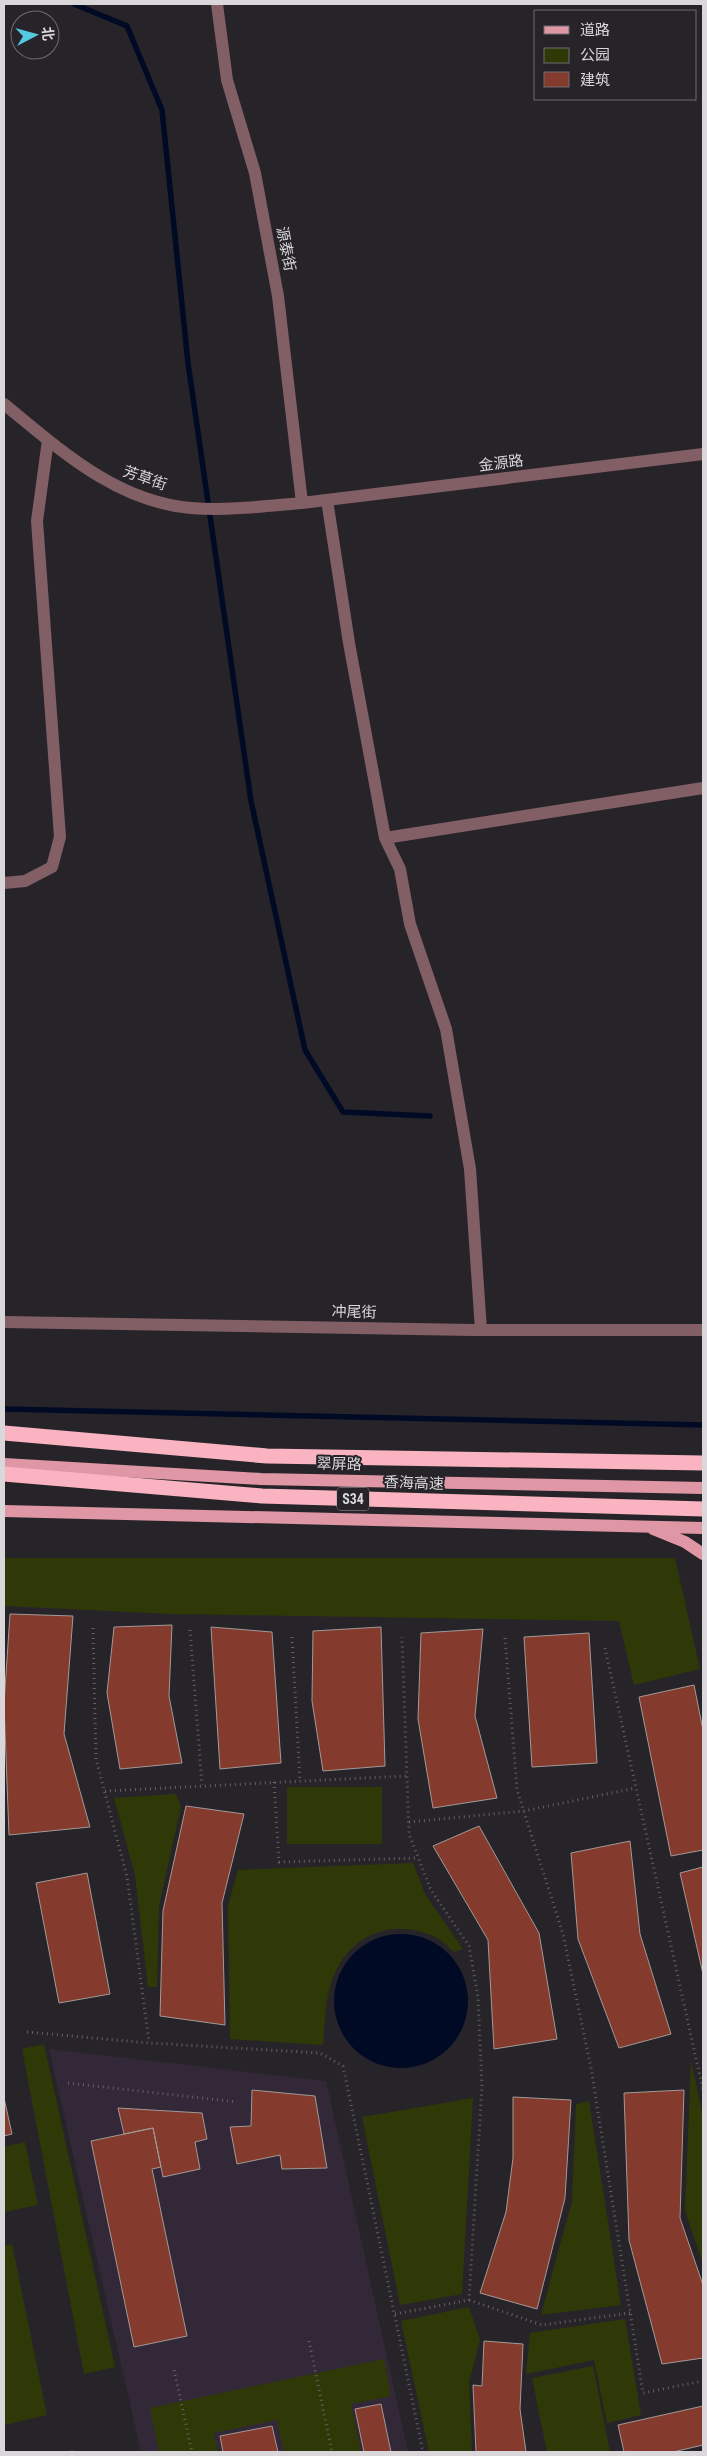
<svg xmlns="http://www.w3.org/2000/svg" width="707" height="2456" viewBox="0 0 707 2456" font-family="'Roboto Condensed','Noto Sans SC',sans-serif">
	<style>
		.industrial { fill: #332837 }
		.green { fill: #2f3908 }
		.water { fill: #000a25 }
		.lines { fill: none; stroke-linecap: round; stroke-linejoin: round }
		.stream { stroke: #000a25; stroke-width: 5.5 }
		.building { fill: #843a2c; stroke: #a19a98 }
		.path { stroke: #636165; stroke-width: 3; stroke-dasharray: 1 4; stroke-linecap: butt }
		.minor { stroke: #825f65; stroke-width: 12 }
		.major { stroke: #e097a5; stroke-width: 12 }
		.highway { stroke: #fab3c1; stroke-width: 15 }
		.labels { text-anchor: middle; stroke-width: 4; stroke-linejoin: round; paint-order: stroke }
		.shield { fill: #272429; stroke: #a4a1a5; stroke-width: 1 }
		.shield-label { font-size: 14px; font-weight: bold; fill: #d9d7da }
		.street-label { font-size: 15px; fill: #d9d7da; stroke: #272429 }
	</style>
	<rect width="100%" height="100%" fill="#272429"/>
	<path class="industrial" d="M49,2049L326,2081L408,2452H141Z"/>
	<path class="green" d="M4,1558H675L700,1669L634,1685L619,1621L171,1614L4,1606Z
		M287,1787H382V1844H287Z
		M176,1794L181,1807L159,1906L157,1987H148L135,1875L114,1798Z
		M413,1863L425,1894L463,1949L454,1952C448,1947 441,1939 433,1936C393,1918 352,1934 335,1973C325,1995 325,2021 323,2045L230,2039L228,1906L238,1870Z
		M44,2044L115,2367L84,2374L22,2049Z
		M691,2061L703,2117V2264L685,2210Z
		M473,2098L462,2294L400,2305L362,2117Z
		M589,2101L621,2305L541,2315L572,2201L576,2104Z
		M25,2142L38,2205L4,2212V2147Z
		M12,2244L47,2415L4,2425V2246Z
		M469,2307L480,2340L469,2382L472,2452H429L401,2321Z
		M625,2319L641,2415L607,2423L594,2360L526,2374L530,2333Z
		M384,2359L391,2396L351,2404L361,2452H284L277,2420L214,2433L218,2452H159L150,2408Z
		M593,2366L610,2452H547L532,2378Z"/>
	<path class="water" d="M334 2001a67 67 0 1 1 134 0a67 67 0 1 1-134 0Z"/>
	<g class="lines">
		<path class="stream" d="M74,4L127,26L162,110L188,363L251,801L305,1050L343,1112L430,1116
			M4,1409L703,1425"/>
	</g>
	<path class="building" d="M10,1614L73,1616L64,1734L90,1827L9,1835L4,1704Z
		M172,1625L169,1696L182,1763L120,1769L107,1693L114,1627Z
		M211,1627L272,1632L281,1763L220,1769Z
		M381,1627L385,1766L323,1771L312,1701L313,1631Z
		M483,1629L475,1716L497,1798L433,1808L418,1719L421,1633Z
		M589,1633L597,1763L532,1767L524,1637Z
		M694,1685L703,1730V1850L671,1856L639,1697Z
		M186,1806L244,1814L222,1903L225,2025L160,2016L163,1911Z
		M479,1826L539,1933L557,2039L494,2049L488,1940L433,1846Z
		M630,1841L640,1934L671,2034L619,2048L578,1939L571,1853Z
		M703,1867V1974L680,1873Z
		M87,1873L110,1994L59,2003L36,1883Z
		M252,2090L315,2096L327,2168L282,2169L280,2155L237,2164L230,2127L251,2126Z
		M684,2090L680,2218L703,2285V2358L662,2364L629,2240L624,2093Z
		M513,2097L571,2100L565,2198L537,2309L480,2293L506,2212L513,2158Z
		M4,2098L12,2134L4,2136Z
		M118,2108L202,2113L207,2139L195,2142L200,2169L163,2177L153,2128L124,2134Z
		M153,2128L161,2167L152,2169L187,2336L134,2347L91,2141Z
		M484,2341L523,2344L520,2409L526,2452H476L473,2385L482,2386Z
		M381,2404L391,2452H364L355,2409Z
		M703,2406V2445L673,2452H624L618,2425Z
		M272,2426L278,2452H223L220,2436Z"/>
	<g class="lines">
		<path class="path" d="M93,1628L96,1759L127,1877L149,2042
			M190,1630L202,1785
			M292,1637L300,1780
			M505,1638L517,1790L563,1934L591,2068L643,2393L703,2381
			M605,1648L703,2090
			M274,1782L279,1862L418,1858
			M105,1791L407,1776
			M409,1822L524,1811L636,1788
			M27,2032L149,2043L320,2053L343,2066L423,2452
			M68,2083L237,2102
			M469,2300L542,2325L630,2313
			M395,2314L469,2300L482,2086L478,1997L469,1946L431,1890L409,1834L402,1637
			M309,2341L332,2452
			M174,2370L192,2452
			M71,2451L72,2452"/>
		<path class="minor" d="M217,4L227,80L255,173L278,296L302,503
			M4,404C59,449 116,502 191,508C228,511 266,506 302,503L703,454
			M327,500L349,643L385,838L400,869L410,924L446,1029L470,1169L481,1330
			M385,838L703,788
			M4,883L25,881L52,867L60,837L37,521L48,440
			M4,1322L472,1330H703"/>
		<path class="major" d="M4,1464L261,1479L703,1488
			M4,1511L703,1528
			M653,1529L685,1542L703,1554"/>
		<path class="highway" d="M4,1433L267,1456L703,1463
			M4,1474L262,1496L703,1509"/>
	</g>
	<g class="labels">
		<rect class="shield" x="337" y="1487.5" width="32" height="23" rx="4"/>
		<g class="shield-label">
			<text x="353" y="1504">S34</text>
		</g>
		<g class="street-label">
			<text transform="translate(286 249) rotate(79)" y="5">源泰街</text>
			<text transform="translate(501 463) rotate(-7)" y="5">金源路</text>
			<text transform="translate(145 478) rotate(19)" y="5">芳草街</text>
			<text transform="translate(354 1312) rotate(1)" y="5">冲尾街</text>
			<text transform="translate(339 1464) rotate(1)" y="5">翠屏路</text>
			<text transform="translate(414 1483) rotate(2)" y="5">香海高速</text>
		</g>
	</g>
	<rect width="707" height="2456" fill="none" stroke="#d9d7da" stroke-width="10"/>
	<rect x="534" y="10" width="162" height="90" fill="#272429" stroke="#6e6c70"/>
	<rect x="544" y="26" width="25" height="8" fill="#e097a5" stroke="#6e6c70"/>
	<text x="580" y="35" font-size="15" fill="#d9d7da">道路</text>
	<rect x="544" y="48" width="25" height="15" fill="#2f3908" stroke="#6e6c70"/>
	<text x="580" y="60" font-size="15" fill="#d9d7da">公园</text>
	<rect x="544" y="72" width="25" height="15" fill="#843a2c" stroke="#6e6c70"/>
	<text x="580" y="85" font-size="15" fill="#d9d7da">建筑</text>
	<g transform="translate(35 35) rotate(84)"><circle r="24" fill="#272429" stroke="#6e6c70"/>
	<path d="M0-4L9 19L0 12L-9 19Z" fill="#56c9e1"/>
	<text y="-8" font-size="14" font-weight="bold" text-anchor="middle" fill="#d9d7da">北</text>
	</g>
</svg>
